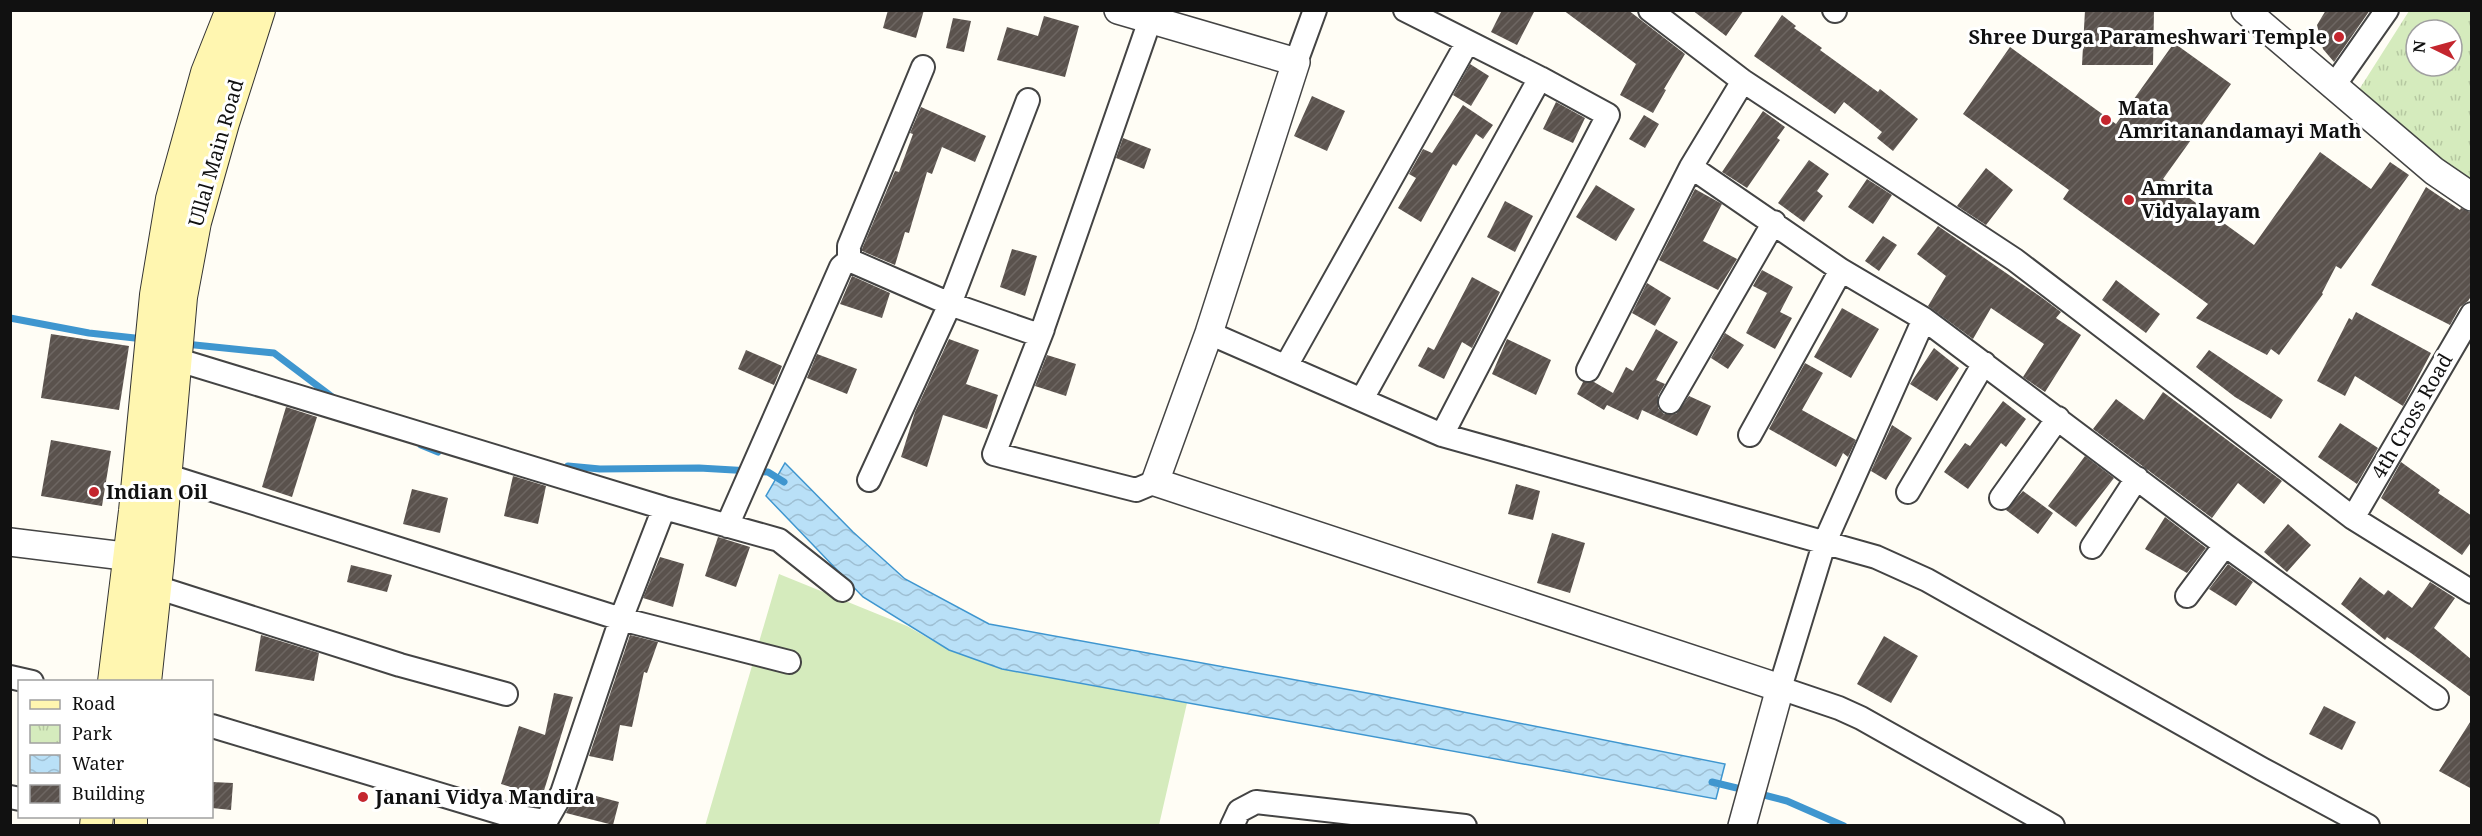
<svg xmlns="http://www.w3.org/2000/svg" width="2482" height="836" viewBox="0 0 2482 836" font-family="'Noto Serif',serif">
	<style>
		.grass { fill: #d5ebbd }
		.park { fill: url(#park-tufts); fill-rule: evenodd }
		.water { fill: url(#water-waves); stroke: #3f96cf; stroke-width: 1.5 }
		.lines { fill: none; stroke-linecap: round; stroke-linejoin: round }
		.stream { stroke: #3f96cf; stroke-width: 7 }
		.building { fill: url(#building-hatch) }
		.minor-casing { stroke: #444; stroke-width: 26 }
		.tertiary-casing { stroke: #444; stroke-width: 30 }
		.secondary-casing { stroke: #333; stroke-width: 34 }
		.minor { stroke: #fff; stroke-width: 22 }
		.tertiary { stroke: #fff; stroke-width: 27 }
		.secondary { stroke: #fff6b0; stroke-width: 32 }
		.poi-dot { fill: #c4262e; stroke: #fff; stroke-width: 2 }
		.labels { text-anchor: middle; stroke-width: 6; stroke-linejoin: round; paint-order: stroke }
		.poi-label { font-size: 20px; font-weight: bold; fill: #111; stroke: #fff; text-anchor: start }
		.street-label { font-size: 20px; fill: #111; stroke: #fff }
	</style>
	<defs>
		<pattern id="park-tufts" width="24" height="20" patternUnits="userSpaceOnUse" patternTransform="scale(1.5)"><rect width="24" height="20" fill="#d5ebbd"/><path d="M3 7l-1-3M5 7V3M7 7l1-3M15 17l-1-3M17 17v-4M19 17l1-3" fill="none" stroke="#b6c8a1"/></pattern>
		<pattern id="water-waves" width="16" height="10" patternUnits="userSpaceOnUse" patternTransform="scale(1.5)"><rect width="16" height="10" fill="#b9e0f7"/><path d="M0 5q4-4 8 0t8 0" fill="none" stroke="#9ebfd3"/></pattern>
		<pattern id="building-hatch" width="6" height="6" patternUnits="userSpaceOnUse" patternTransform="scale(1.5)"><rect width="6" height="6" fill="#5a524d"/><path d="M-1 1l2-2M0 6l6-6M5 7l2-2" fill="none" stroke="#6d6662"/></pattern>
	</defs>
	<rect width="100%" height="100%" fill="#fffdf5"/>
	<path class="grass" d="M779,574L907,626L949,650L1002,669L1187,703L1159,825L705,826Z"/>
	<path class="park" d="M2409,11H2471V182L2355,96ZM2416,30H2452V66H2416Z"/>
	<path class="water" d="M785,463L853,532L905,579L989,624L1378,695L1725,764L1716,799L1002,669L949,650L863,597L766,496Z"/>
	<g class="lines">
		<path class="stream" d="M10,318L89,333L144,339
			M185,344L274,353L335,399
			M421,445L438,452
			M568,466L600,469L699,468L768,472L784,482
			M1712,782L1745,790
			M1756,793L1787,801L1844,826"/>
	</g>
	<path class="building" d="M888,10H924L916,38L883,28Z
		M1502,10H1535L1517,45L1491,32Z
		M1563,10H1628L1685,54L1664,89L1666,90L1653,113L1620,95L1636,64Z
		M1692,10H1744L1726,36Z
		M2085,10H2154L2153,65H2082Z
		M2326,10H2370L2334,62L2323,49L2317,25Z
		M1782,15L1796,26L1794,28L1822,48L1820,50L1878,92L1880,89L1918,119L1893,151L1877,138L1882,132L1844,102L1835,114L1754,56Z
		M1044,16L1079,26L1065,77L997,60L1007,27L1038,36Z
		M953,18L971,21L964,52L946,48Z
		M2174,43L2231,84L2163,179L2254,245L2320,152L2371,189L2390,162L2409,175L2341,269L2336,266L2322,293L2323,294L2279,355L2271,349L2267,355L2196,318L2208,304L2063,199L2069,190L1963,114L2010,47L2116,124Z
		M1470,64L1489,76L1471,106L1453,95Z
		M1312,96L1345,111L1327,151L1294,136Z
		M1556,102L1585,118L1573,143L1543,129Z
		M1463,105L1493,125L1483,139L1476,134L1456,166L1453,164L1421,222L1398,208L1416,178L1409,174L1423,149L1432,153Z
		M921,107L986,136L975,162L942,147L932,174L927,172L909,233L905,232L895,265L862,251V249L895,171L899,172L913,134L910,133Z
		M1763,111L1785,127L1777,138L1780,140L1747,188L1722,172Z
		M1644,115L1659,124L1645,148L1629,139Z
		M1123,138L1151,149L1144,169L1116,158Z
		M1809,160L1829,174L1817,191L1823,196L1804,222L1778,203Z
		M1986,168L2013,190L1986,225L1957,206Z
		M1867,179L1892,195L1873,224L1848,207Z
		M1596,185L1635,209L1616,241L1576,217Z
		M2426,187L2460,210L2461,208L2472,213V295L2468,301L2460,307L2450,325L2371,285Z
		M1695,189L1722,204L1703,241L1737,259L1718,290L1659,260Z
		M1505,201L1533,216L1515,252L1487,237Z
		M1938,226L2041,297L2061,312L2056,318L2081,335L2045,392L2023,377L2044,344L1991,308L1973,339L1928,306L1946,276L1917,254Z
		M1883,236L1897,245L1879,271L1865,261Z
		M1012,249L1037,256L1025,296L1000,287Z
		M1762,270L1793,287L1780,312L1792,318L1775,349L1746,333L1767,293L1753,286Z
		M852,276L890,293L882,318L840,304Z
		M1472,277L1500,292L1472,348L1462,342L1444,379L1418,366L1428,347L1434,350Z
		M2116,280L2160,314L2146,333L2102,300Z
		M1647,283L1671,298L1655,326L1632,313Z
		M1842,308L1879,329L1851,378L1814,357Z
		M2356,312L2431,353L2403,406L2355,376L2345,396L2317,381L2349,318L2352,320Z
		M1656,329L1678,342L1656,380L1665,384L1658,396V408L1664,414H1676L1689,396L1711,406L1697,436L1642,410L1638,420L1607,405L1604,410L1577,394L1583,382H1594L1613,393L1626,367L1633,371Z
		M1725,333L1744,345L1728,369L1711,358Z
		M51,334L129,346L119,410L41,398Z
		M949,339L979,350L966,384L998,395L987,429L943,415L927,467L901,457L915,412Z
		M1507,339L1551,360L1536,395L1492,374Z
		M1934,348L1959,368L1937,401L1910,384Z
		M746,350L782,366L774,385L738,369Z
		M2209,350L2283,400L2271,419L2235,397L2196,367Z
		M817,354L857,369L847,394L807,378Z
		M1047,355L1076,364L1066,396L1035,386Z
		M1805,363L1823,373L1802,410L1856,440L1848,457L1843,453L1836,467L1769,429Z
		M2163,392L2282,481L2264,504L2238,483L2212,518L2093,429L2116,399L2144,420Z
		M2003,401L2026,419L2006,447L2001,443L1968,489L1944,472L1965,443L1970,446Z
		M286,407L317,417L292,497L262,487Z
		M2340,423L2378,448L2357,484L2318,457Z
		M1892,425L1912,438L1886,480L1871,471Z
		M51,440L111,451L102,506L41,496Z
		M2085,456L2114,478L2076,527L2048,506Z
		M2401,462L2440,490L2438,493L2472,516V541L2462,555L2381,498Z
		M513,476L546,486L538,524L504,516Z
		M1516,484L1540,491L1533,520L1508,514Z
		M412,489L448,498L440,533L403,524Z
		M2023,491L2053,513L2038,534L2006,510Z
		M2165,517L2206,548L2187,573L2145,549Z
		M2288,524L2311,545L2287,572L2264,552Z
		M1552,533L1585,543L1570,593L1537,583Z
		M718,537L750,547L736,587L705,576Z
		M660,557L684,564L673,607L643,598Z
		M2228,564L2253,582L2236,606L2209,589Z
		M351,565L392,575L387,592L347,582Z
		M2360,577L2384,595L2388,590L2412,608L2430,582L2455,598L2434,628L2472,660V698L2411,653L2387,637L2385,640L2341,604Z
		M261,635L319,653L314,681L255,671Z
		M630,635L658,642L647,673L644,672L632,727L620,725L613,761L589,756Z
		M1884,636L1918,656L1891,703L1857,684Z
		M554,693L573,697L542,797L501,784L519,726L545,735Z
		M2324,706L2356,722L2342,750L2309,734Z
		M2472,719V789L2439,771Z
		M212,782L233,783L231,810L212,808Z
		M577,791L619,802L613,825L566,813Z"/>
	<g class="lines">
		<g class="minor-casing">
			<path id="minor" d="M1405,10L1540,78L1608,115L1442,435
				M1650,10L1743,81L2015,260L2353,518L2472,592
				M1834,10L1835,11
				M1296,62L1315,10
				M2333,87L2387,10
				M1691,167L1841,270L1924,319L2225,545L2437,698
				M849,260L950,304L1033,333L1042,331L1150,20
				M1924,319L1824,544L1780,688L1839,708L1861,718L2053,826
				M1043,329L994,454L1136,490L1155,482
				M1209,333L1442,435L1876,557L1927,580L2262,769L2368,826
				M175,359L664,508L779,540L842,590
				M1286,366L1467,43
				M1588,370L1691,167L1743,81
				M1362,399L1540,78
				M1670,402L1774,222
				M1750,435L1841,270
				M165,475L621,619L789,662
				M869,480L950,304L1028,100
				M1908,492L1984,363
				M2001,498L2058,418
				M2353,518L2472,314
				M727,526L841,267L849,260V246L923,67
				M2092,547L2137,478
				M156,587L400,665L506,694
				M2187,596L2225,545
				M10,677L32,682
				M212,726L508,815L546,821L562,793L621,619L664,508
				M10,797L20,799
				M1232,826L1239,811L1256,802L1465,826"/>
		</g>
		<g class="tertiary-casing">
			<path id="tertiary" d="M1118,10L1296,62L1209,333L1155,482L1780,688L1742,826
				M2245,10L2434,171L2472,197
				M10,542L148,559"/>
		</g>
		<g class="secondary-casing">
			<path id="secondary" d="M114,682L135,511L156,295L172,199L207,73L232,10
				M145,682L158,560L181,297L195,222L223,123L259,10
				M96,826L97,816
				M131,826V816"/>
		</g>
		<use href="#minor" class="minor"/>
		<use href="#tertiary" class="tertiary"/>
		<use href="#secondary" class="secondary"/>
	</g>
	<g class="poi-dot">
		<circle cx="2339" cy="37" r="6"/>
		<circle cx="2106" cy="120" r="6"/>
		<circle cx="2129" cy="200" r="6"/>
		<circle cx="94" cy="492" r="6"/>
		<circle cx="363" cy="797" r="6"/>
	</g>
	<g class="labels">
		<g class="poi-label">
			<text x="2327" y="44" text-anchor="end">Shree Durga Parameshwari Temple</text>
			<text x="2118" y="115">Mata<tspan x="2118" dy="23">Amritanandamayi Math</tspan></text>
			<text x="2141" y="195">Amrita<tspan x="2141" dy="23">Vidyalayam</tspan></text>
			<text x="106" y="499">Indian Oil</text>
			<text x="375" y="804">Janani Vidya Mandira</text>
		</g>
		<g class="street-label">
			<text transform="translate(216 153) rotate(-74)" y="7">Ullal Main Road</text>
			<text transform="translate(2412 416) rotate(-60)" y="7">4th Cross Road</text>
		</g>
	</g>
	<rect width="2482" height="836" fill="none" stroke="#111111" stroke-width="24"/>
	<rect x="18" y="680" width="195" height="138" fill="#ffffff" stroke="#a0a0a0" stroke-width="1.5"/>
	<rect x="30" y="700" width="30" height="9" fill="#fff6b0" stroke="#a0a0a0" stroke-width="1.5"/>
	<text x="72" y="710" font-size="18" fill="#111111">Road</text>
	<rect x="30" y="725" width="30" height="18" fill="url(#park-tufts)" stroke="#a0a0a0" stroke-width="1.5"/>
	<text x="72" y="740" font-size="18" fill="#111111">Park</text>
	<rect x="30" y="755" width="30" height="18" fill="url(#water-waves)" stroke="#a0a0a0" stroke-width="1.5"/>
	<text x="72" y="770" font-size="18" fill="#111111">Water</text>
	<rect x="30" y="785" width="30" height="18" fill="url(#building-hatch)" stroke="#a0a0a0" stroke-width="1.5"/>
	<text x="72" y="800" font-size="18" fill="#111111">Building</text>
	<g transform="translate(2434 48) rotate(275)"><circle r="28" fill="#ffffff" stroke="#a0a0a0" stroke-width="1.5"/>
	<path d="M0-4.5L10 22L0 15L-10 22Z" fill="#c4262e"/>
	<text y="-9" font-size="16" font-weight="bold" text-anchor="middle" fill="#111111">N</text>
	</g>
</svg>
